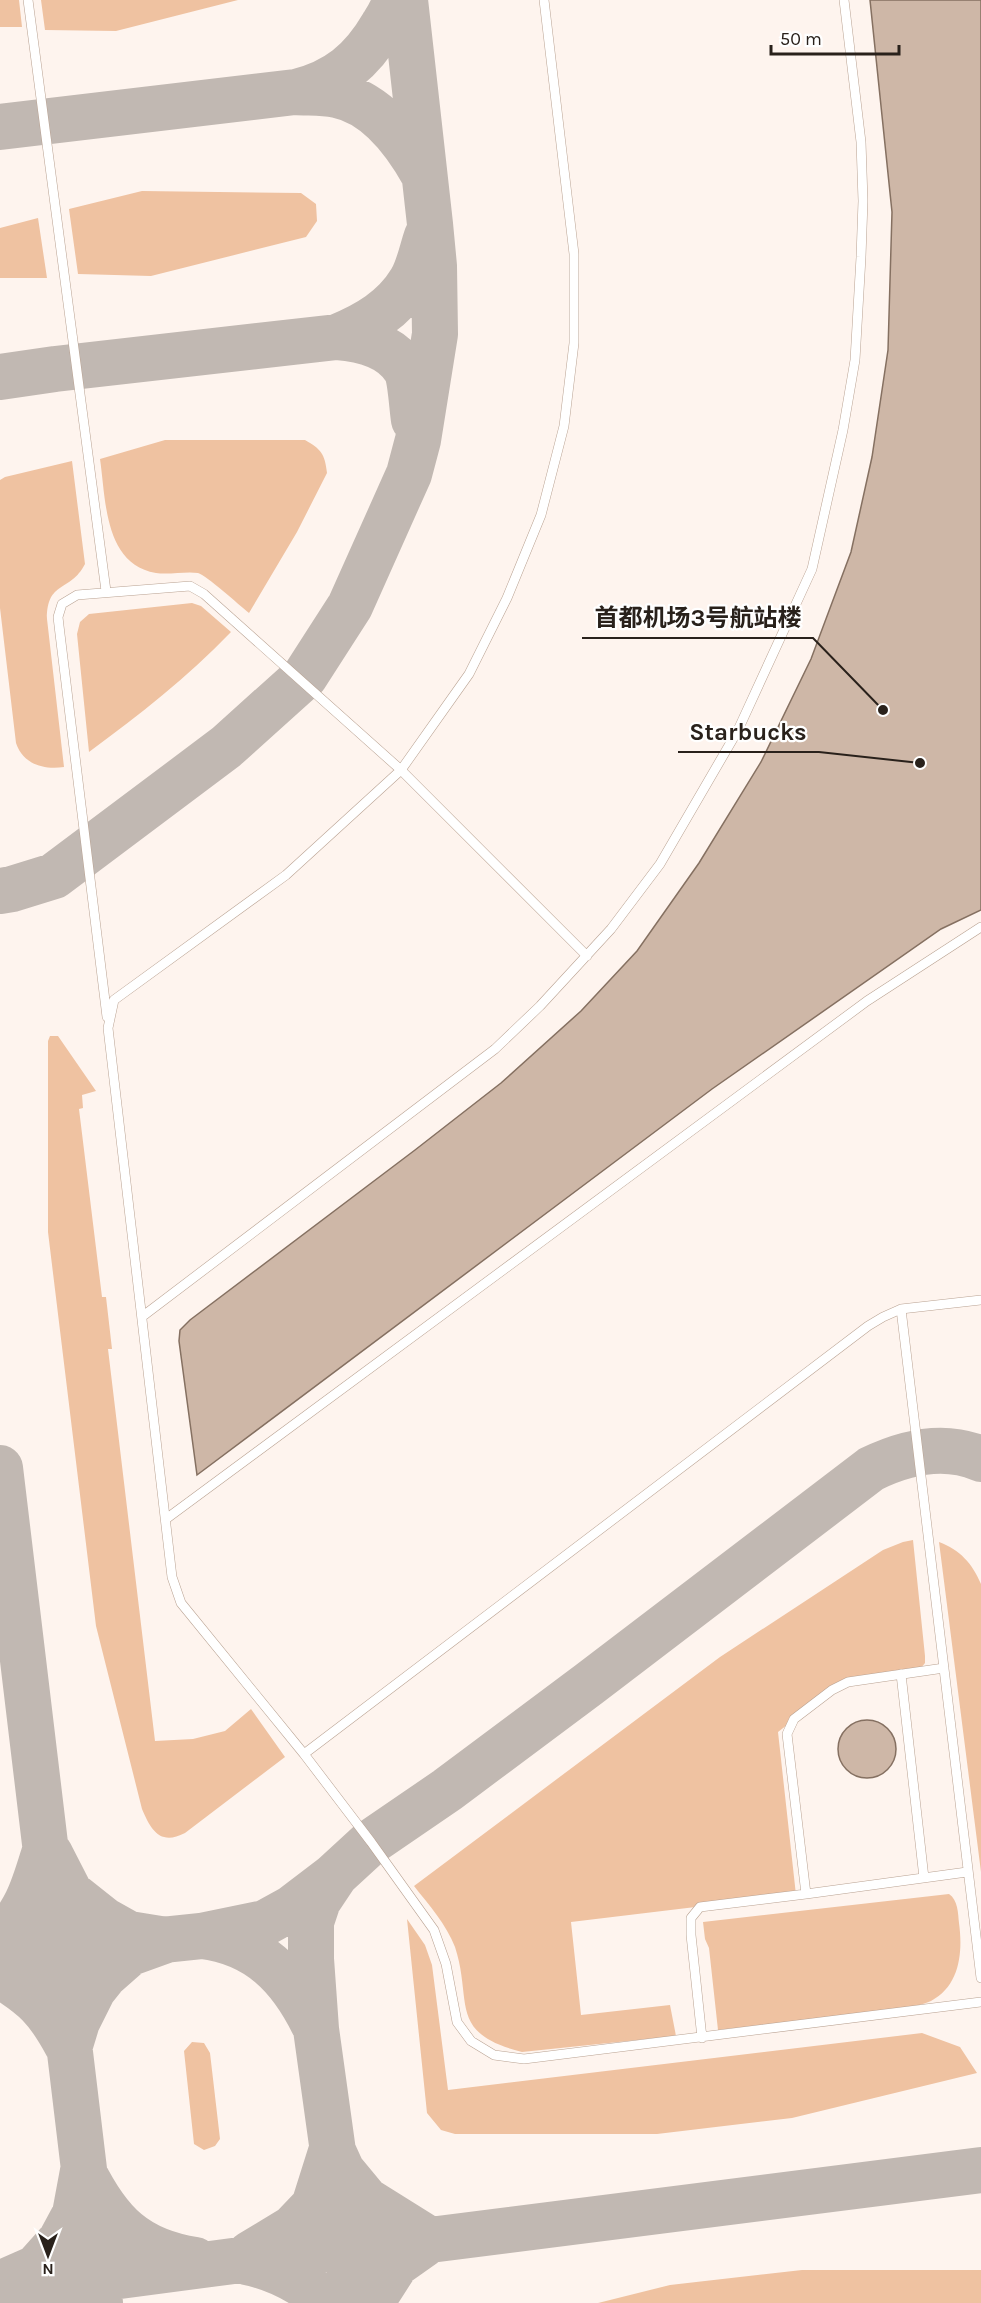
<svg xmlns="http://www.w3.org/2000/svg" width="981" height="2303" viewBox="0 0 981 2303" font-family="Karla,'Noto Sans SC',sans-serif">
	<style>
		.green { fill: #efc2a1 }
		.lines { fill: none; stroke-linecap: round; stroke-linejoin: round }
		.taxiway { stroke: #c1b8b2; stroke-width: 46 }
		.building { fill: #ceb7a7; stroke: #857061; stroke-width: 1.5 }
		.service-casing { stroke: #b9a292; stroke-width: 10 }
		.service { stroke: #fff; stroke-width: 9 }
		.leader { fill: none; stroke: #29211b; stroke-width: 2 }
		.callout-dot { fill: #29211b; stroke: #fff; stroke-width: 2 }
		.callout-label { font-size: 24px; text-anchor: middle; font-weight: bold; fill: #29211b; stroke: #fff; stroke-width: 4.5; stroke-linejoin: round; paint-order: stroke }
	</style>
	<rect width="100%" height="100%" fill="#fef4ee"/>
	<path class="green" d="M0,0H19L22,27H0Z
		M41,0H238L116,31L45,30Z
		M142,191L301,193L316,204L317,221L306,237L151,276L78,274L69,209Z
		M38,218L47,278H0V228Z
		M165,440H305C321,449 325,454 327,473L297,532L249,613C239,605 206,575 198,573C186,571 169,575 156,573C104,564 106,500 100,459Z
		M72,461L85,564C70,593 47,580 47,619L64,767C43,770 23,764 16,743L0,608V480L5,477Z
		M192,603L201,606L231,632C188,677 139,715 89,752L77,634L80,622L89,614Z
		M50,1036H58L96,1091L82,1095L83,1108L79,1109L102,1297H106L112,1349H108L155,1741L193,1739L225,1731L251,1709L285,1757L185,1833C160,1846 151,1830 142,1809L96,1626L48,1232V1041Z
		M913,1540L925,1656V1663L921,1668L843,1681L778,1732L796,1895L571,1922L581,2015L670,2005L676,2036L522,2052C447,2033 473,2002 455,1947C446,1924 429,1905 414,1886L720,1657L883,1550L903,1542Z
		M939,1542C960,1550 972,1563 981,1584V1872Z
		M949,1894C958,1900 958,1913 959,1923C963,1952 960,1986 931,2001C923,2005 912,2006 903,2009L718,2030L709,1948L705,1939L703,1922Z
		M407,1919L425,1945L432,1965L448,2090L922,2033L960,2047L977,2073L792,2118L657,2134H455L441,2130L427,2113Z
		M192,2042L204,2043L210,2053L220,2139L215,2146L204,2150L194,2144L184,2051Z
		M802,2270H981V2303H598L670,2285Z"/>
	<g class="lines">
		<path class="taxiway" d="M296,92C337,82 362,61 383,25C388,17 393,10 395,0
			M0,127L295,92C309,93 323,92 337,95C377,103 405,141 424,175
			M337,337C367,325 394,309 411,281C419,268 422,250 427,236
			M0,377L55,369L337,337C362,339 392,346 406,370C411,380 412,408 414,420
			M0,891L12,889L54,876L226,747L305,676L350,606L409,474L418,440L435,334L434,266L430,224L405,0
			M0,1468L100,2303
			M50,1854L70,1893L104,1920L129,1934L166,1940L130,1953L105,1975L93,1990L77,2022L70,2045
			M334,1877L318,1901L311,1922V1959L316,2029L354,2303
			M0,1936C26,1917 35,1883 44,1854
			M202,1936C258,1943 290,1976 314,2025
			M0,1957L201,1936L265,1923L292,1908L334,1876L371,1842L447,1790L589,1684L871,1469C906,1452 944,1443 981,1459
			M0,1975C35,1997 47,2008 67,2045
			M250,2254L293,2228L314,2206L332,2149L342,2171L366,2200L430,2240L396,2264L371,2303
			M246,2262C278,2268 304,2283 329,2303
			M0,2284L36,2268L61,2240L75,2214L83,2171C109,2223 136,2251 195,2260
			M0,2286L97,2279L346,2246L430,2240L981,2170"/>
	</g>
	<path class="building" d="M870,0H981V910L941,929L712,1089L197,1475L179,1341L180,1330L190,1320L415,1150L501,1083L581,1011L637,951L699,863L761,762L811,659L851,552L872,457L888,350L892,212Z
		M838 1749a29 29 0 1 1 58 0a29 29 0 1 1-58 0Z"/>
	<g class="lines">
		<g class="service-casing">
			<path id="service" d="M28,0L106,591
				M544,0L574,254V343L564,426L541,515L507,598L469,674L401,770L286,875L114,1000L108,1028L172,1577L181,1603L304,1754L868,1326L883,1317L901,1309L981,1300
				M107,1017L60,634L58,617L62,604L77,595L190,586L204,594L401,770L587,956
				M901,1309L981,1978
				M143,1316L495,1049L540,1006L611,929L660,864L738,730L812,569L843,430L855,360L861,257L863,201L861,142L844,0
				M166,1519L867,1001L981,927
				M944,1668L848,1682L832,1690L794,1719L787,1734L806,1894L967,1872
				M901,1674L924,1878
				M304,1754L371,1842L434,1930L446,1964L457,2022L471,2041L494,2055L524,2059L981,2002
				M702,2038L691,1935V1918L700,1907L806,1894"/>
		</g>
		<use href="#service" class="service"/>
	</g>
	<path class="leader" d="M883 710L813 638H582M920 763L819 752H678"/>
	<g class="callout-dot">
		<circle cx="883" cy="710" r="6"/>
		<circle cx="920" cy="763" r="6"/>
	</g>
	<g class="callout-label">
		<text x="698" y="626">首都机场3号航站楼</text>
		<text x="748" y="740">Starbucks</text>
	</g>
	<g transform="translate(48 2255) rotate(180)" stroke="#ffffff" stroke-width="4.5" paint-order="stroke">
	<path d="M0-4.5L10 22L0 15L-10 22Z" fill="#29211b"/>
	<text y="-9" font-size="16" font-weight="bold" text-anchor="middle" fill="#29211b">N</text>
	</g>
	<path d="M771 45v9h128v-9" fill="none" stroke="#29211b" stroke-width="3"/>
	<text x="780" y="45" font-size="18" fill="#29211b" stroke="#ffffff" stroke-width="4.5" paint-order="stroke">50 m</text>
</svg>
